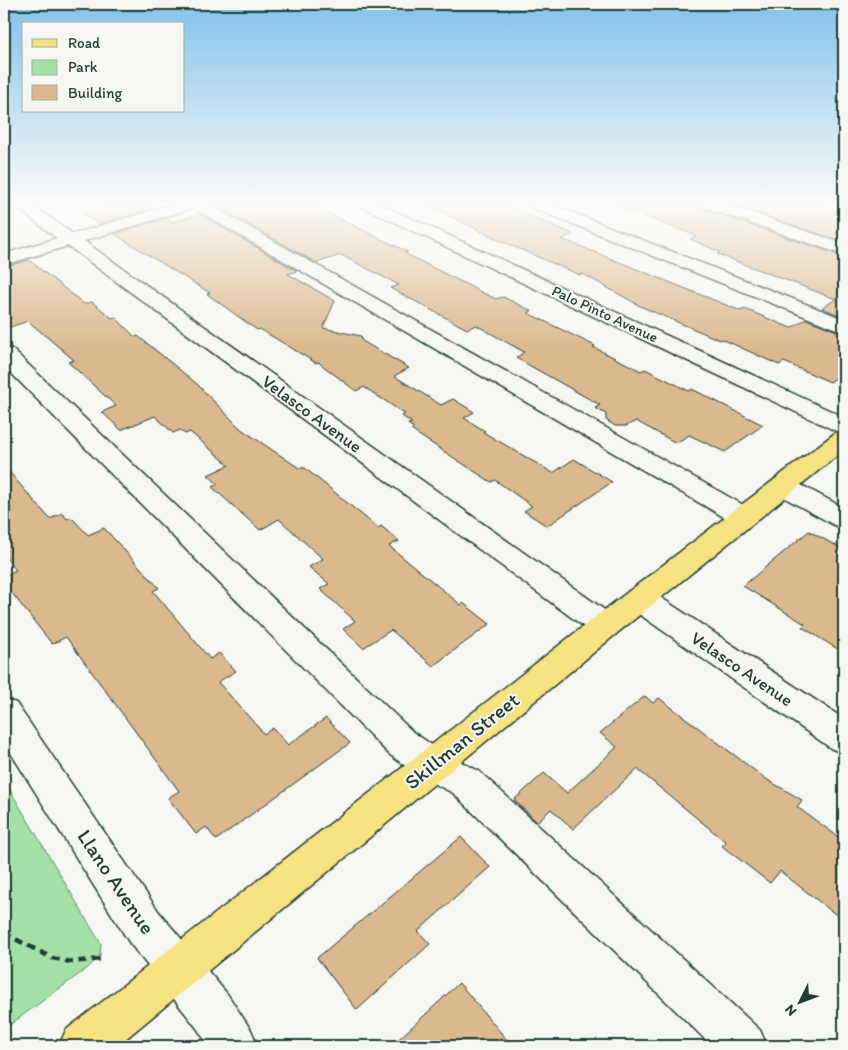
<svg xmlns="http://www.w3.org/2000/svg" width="848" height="1050" viewBox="0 0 848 1050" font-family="Itim,sans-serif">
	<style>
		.green { fill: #a4e0a6; stroke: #628e6d }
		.building { fill: #dbb88d; stroke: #1f3d34 }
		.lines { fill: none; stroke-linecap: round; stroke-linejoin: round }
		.minor-casing { stroke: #1f3d34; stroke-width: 3 }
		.major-casing { stroke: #1f3d34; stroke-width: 3 }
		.path { stroke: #1f3d34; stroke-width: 4.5; stroke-dasharray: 8 5.5; stroke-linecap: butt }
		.minor { fill: #f6f6f2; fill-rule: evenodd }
		.major { fill: #f7e281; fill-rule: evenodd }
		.labels { text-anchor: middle; stroke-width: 4; stroke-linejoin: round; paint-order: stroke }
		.far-street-label { font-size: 15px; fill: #1f3d34; stroke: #f6f6f2 }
		.street-label { font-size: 18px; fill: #1f3d34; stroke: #f6f6f2 }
		.near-street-label { font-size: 21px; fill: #1f3d34; stroke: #f6f6f2 }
	</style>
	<rect width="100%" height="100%" fill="#f6f6f2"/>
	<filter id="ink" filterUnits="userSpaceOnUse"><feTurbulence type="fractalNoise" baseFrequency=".02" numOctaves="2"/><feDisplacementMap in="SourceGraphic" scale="10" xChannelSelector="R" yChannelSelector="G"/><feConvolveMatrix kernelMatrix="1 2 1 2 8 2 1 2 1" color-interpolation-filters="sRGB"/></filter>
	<g filter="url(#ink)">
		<path class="green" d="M4,780L101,944L100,956L89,967L4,1029Z"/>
		<path class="building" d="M124,203H141L151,209L99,224L84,214Z
			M233,203H307L408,252L404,253L477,290L496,299L503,297L532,311L528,313L595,346L593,347L641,371L645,369L689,391L692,389L763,425L725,452L689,435L676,443L636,421L626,426H615L606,420V414L595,408L600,405L516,358L524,352L476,325L467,329L390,288L399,285L341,255L317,263L218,207Z
			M422,203H500L573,234L562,239L741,311L745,309L791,328L806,319L844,334V372L830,382L784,362L779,365L722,339L720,340L642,307L583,274L580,275L510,245Z
			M615,203H697L700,208L844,257V317L822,308L836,299L717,254L720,252L690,239L697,236L614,205Z
			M727,203H811L844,214V242Z
			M199,214L297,271L288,274L335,301L323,328L361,336L362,341L409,368L394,376L441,405L453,399L474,412L464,418L485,431L483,432L553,473L574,459L612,482L547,526L524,511L532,506L495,480L491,482L411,430L414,428L408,424L412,423L402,416L405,414L364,387L356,391L318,362L316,363L260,329L257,330L207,294L210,293L114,234L167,218L173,222Z
			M29,260L84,304L92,302L112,318L115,317L135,337L138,336L197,384L241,429L299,468H305L378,528L381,526L399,541L389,546L461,605L463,603L490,624L433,666L391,630L363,648L343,629L355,621L320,589L329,584L309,567L323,559L279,519L260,530L212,487L218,484L208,475L229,465L190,432L185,434L180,430L173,433L155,416L121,430L102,412L116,406L68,362L74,360L28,321L4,329V267Z
			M4,466L50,519L62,513L67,519L71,517L88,535L104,528L159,588L153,591L210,659L219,653L236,671L218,682L264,734L273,728L288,745L326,718L350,743L216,840L206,827L196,834L168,798L179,791L66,637L52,644L4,583V576L16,570L4,555Z
			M809,531L844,550V653L802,627L805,624L743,586Z
			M645,696L653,703L659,698L766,779L802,800L797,807L844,841V921L780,871L770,883L722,846L726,842L637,769L573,829L551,809L537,822L514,800L544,773L567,793L617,747L600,733Z
			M461,837L490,867L418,931L430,944L357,1010L317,958Z
			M459,983L512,1046H391L425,1015Z"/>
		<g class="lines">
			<g class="minor-casing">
				<path id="minor" d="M11,203H29L73,234L177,203H206L754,511L758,517L754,523L744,526L734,523L193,208L84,241L616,618L621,626L616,634L605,638L594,634L68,246L4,265V254L57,238Z
					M358,203H378L844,417V433L836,431L360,206Z
					M526,203H548L844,319V332L528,206Z
					M699,203H722L844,244V255L701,206Z
					M4,348L12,349L413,732L445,754L479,771L760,1030L767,1046H712L453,793L419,776L389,754L4,366Z
					M783,478L792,480L844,508V528L834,525L774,492L770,486L774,480Z
					M640,588L651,591L844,719V753L832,749L629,607L625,599L629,591Z
					M4,699L16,703L159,912L228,995L251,1030L258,1046H209L196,1027L129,942L4,742Z"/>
			</g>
			<g class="major-casing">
				<path id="major" d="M844,431V450L616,634L117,1046H59L66,1030L594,618L835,433Z"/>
			</g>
			<path class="path" d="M4,933L52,958L71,962L102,959"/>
			<use href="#minor" class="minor"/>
			<use href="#major" class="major"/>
		</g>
	</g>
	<linearGradient id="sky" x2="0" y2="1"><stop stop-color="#83c2ea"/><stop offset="0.58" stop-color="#fbfbf9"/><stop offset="1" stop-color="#fbfbf9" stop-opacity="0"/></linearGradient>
	<rect width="848" height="350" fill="url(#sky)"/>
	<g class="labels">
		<g class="far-street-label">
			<text transform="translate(605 314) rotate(25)" y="5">Palo Pinto Avenue</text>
		</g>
		<g class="street-label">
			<text transform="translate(312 414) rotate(36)" y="6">Velasco Avenue</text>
			<text transform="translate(742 669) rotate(34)" y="6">Velasco Avenue</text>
		</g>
		<g class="near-street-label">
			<text transform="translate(462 741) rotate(-39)" y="7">Skillman Street</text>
			<text transform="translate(116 882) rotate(56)" y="7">Llano Avenue</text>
		</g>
	</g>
	<rect width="848" height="1050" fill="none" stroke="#f6f6f2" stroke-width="20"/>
	<rect x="10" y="10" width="828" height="1030" fill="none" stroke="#1f3d34" stroke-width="2" filter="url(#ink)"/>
	<rect x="22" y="22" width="162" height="90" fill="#f6f6f2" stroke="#a0aca6"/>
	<rect x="32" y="39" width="25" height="8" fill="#f7e281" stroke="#a0aca6"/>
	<text x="68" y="48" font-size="15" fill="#1f3d34">Road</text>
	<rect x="32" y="60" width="25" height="15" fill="#a4e0a6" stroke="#a0aca6"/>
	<text x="68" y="72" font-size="15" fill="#1f3d34">Park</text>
	<rect x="32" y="85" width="25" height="15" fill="#dbb88d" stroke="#a0aca6"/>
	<text x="68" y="98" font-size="15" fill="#1f3d34">Building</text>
	<g transform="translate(800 1002) rotate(228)" stroke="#f6f6f2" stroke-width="4" paint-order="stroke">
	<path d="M0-4L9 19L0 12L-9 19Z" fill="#1f3d34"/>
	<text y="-8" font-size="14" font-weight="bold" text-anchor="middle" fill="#1f3d34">N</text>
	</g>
</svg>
